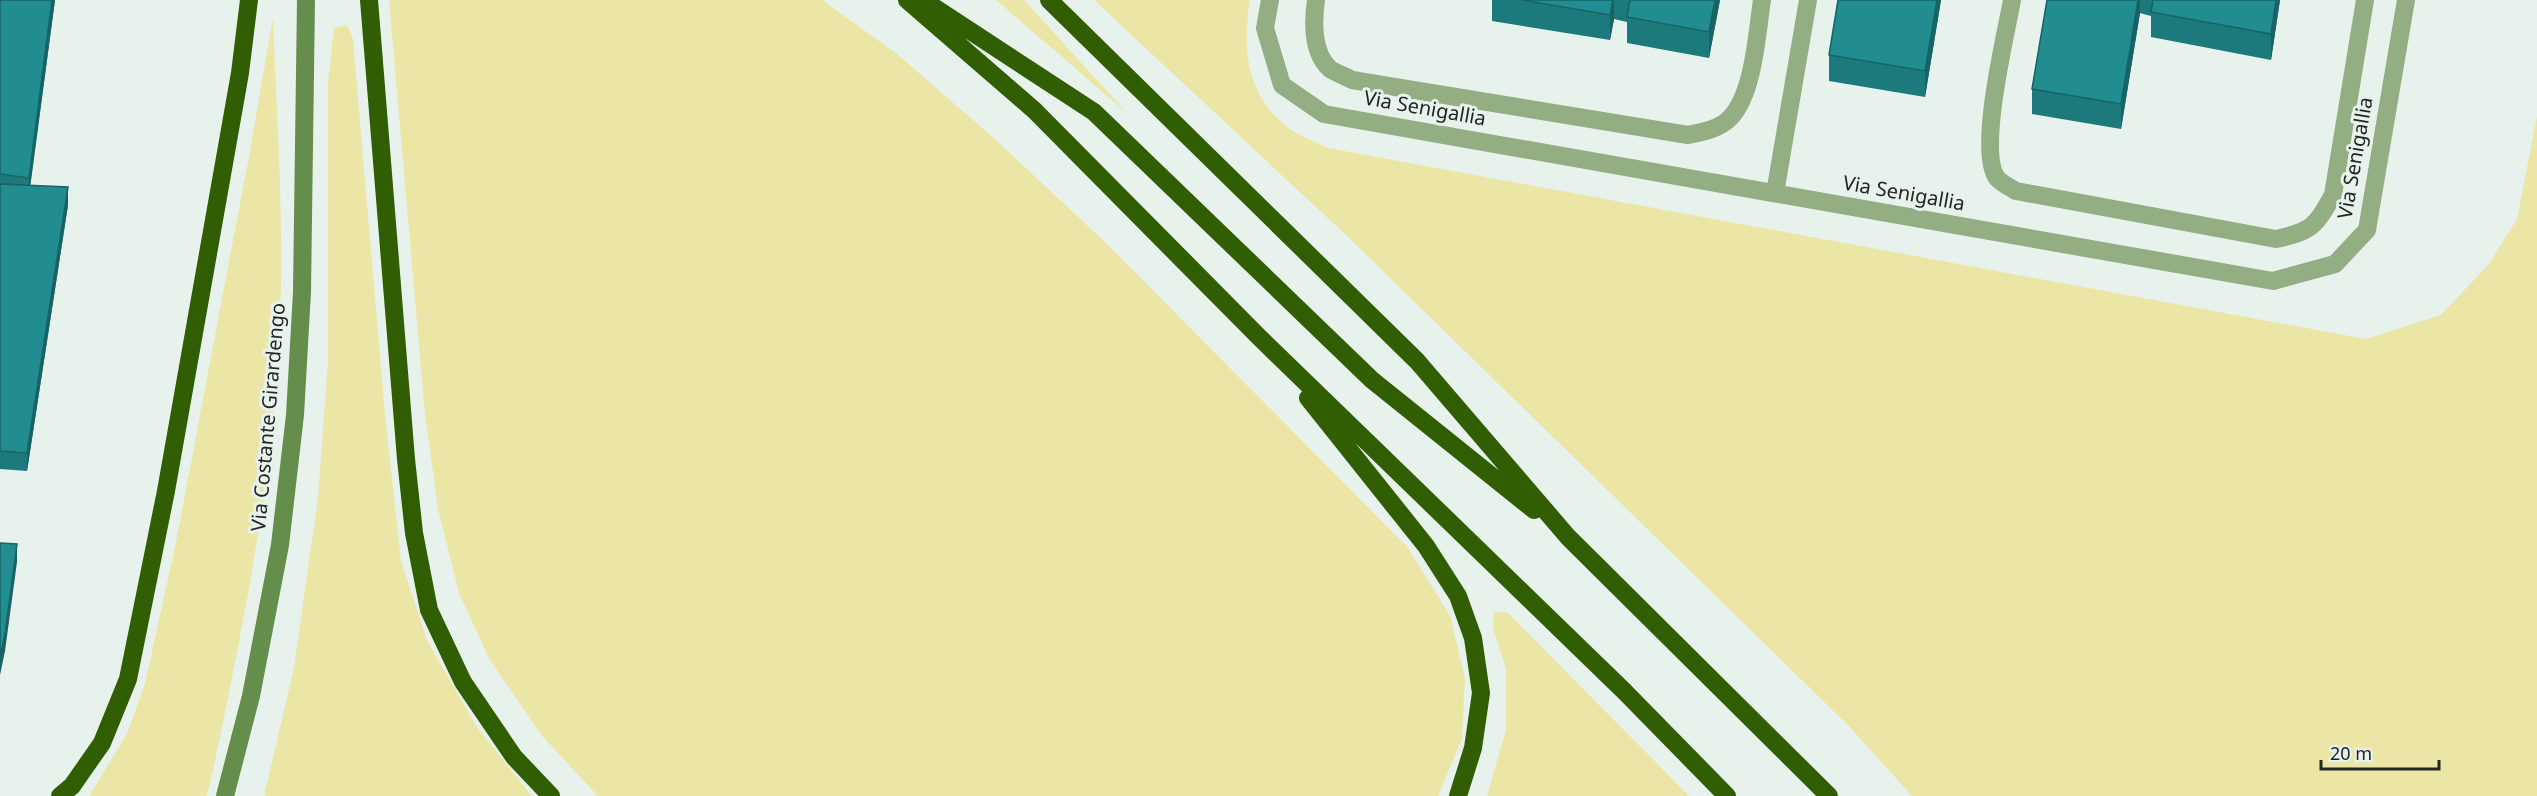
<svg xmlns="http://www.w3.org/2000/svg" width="2537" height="796" viewBox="0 0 2537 796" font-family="'Noto Sans',sans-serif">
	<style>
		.grass { fill: #ebe5a6 }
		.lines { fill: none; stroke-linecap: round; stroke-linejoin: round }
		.lane { stroke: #93ae82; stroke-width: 18 }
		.secondary { stroke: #658d4b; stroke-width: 18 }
		.highway { stroke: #315d03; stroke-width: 18 }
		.wall { fill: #1c797c }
		.shaded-wall { fill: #176365 }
		.building { fill: #218d90; stroke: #176365; stroke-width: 1.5 }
		.labels { text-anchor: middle; stroke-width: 6; stroke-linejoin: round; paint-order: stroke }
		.street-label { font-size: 20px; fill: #222523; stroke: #e8f2ed }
	</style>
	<rect width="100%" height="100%" fill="#e8f2ed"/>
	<path class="grass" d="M389,0H822L897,54L996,140L1108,245L1408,548L1450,616L1465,677L1462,739L1438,796H598L542,736L490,660L459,593L438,509L425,414Z
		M996,0H1024L1127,113Z
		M1094,0H1250C1242,49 1246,94 1287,127C1298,136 1315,141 1328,148L2366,339L2441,315L2489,264L2517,219L2537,116V796H1912L1849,726L1348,237Z
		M273,18C277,130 286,243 278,354C269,500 240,643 210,785L206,796H89L127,734L145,684L176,542L249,156Z
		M347,25L353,39L385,415L401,561L427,640L476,726L532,796H264L294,668L318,498L328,360V81L334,28Z
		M1494,612H1507L1689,796H1487L1506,730V669L1493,628Z"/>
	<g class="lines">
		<path class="lane" d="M1270,0L1265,28L1282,85L1324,114L2273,281L2335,264L2367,230L2406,0
			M1316,0C1313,21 1312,53 1330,69C1336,73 1345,76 1352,80L1688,135C1703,132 1720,129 1731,117C1754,92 1757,32 1762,0
			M2012,0C2006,34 1977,152 1997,178C2001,183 2011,188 2016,191L2276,239C2312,231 2315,227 2333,195L2365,0
			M1775,193L1808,0"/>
		<path class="secondary" d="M225,796L251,696L280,545L295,415L302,292L306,0"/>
		<path class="highway" d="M369,0L406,459L414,533L429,610L463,682L514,757L551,796
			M907,0L1034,110L1260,338L1624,691L1727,796
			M923,0L1094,112L1372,380L1534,510
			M1049,0L1417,361L1568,537L1829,796
			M1308,398L1426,546L1458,596L1473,638L1481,693L1473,748L1458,796
			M60,796L72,786L102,743L128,679L166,491L240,73L249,0"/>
	</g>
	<path class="wall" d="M0,0H55L30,185L68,205L27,471L0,469Z
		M1492,0H1720L1709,58L1627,43V22L1614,19L1610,40L1492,21Z
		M1838,0H1941L1925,97L1829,81V55Z
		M2047,0H2280L2271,60L2151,37V16L2140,13L2121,129L2032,114V89Z"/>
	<path class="shaded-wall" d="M52,0H55L29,196V178Z
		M1613,0H1614V19L1610,40V15Z
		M1715,0H1720L1709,58V32Z
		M1937,0H1941L1925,97V71Z
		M2138,0H2140V13L2121,129V104Z
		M2276,0H2280L2271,60V34Z
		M68,187V205L27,471V453Z
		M17,544V562L5,651L0,675V657Z"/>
	<path class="building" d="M0,0H52L29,178L0,174Z
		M1522,0H1613L1610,15Z
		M1630,0H1715L1709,32L1627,17Z
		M1838,0H1937L1925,71L1829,55Z
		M2047,0H2138L2121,104L2032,89Z
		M2153,0H2276L2271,34L2151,12Z
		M0,184L68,187L27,453L0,451Z
		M0,543L17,544L5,634L0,657Z"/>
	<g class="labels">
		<g class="street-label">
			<text transform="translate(1425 108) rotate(10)" y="7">Via Senigallia</text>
			<text transform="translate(2355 158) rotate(-80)" y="7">Via Senigallia</text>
			<text transform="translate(1904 193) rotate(10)" y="7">Via Senigallia</text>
			<text transform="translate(268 417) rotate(-85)" y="7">Via Costante Girardengo</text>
		</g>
	</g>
	<path d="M2321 760v9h118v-9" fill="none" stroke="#222523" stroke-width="3"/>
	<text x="2330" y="760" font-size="18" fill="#222523" stroke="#e8f2ed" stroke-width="4.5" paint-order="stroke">20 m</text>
</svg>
